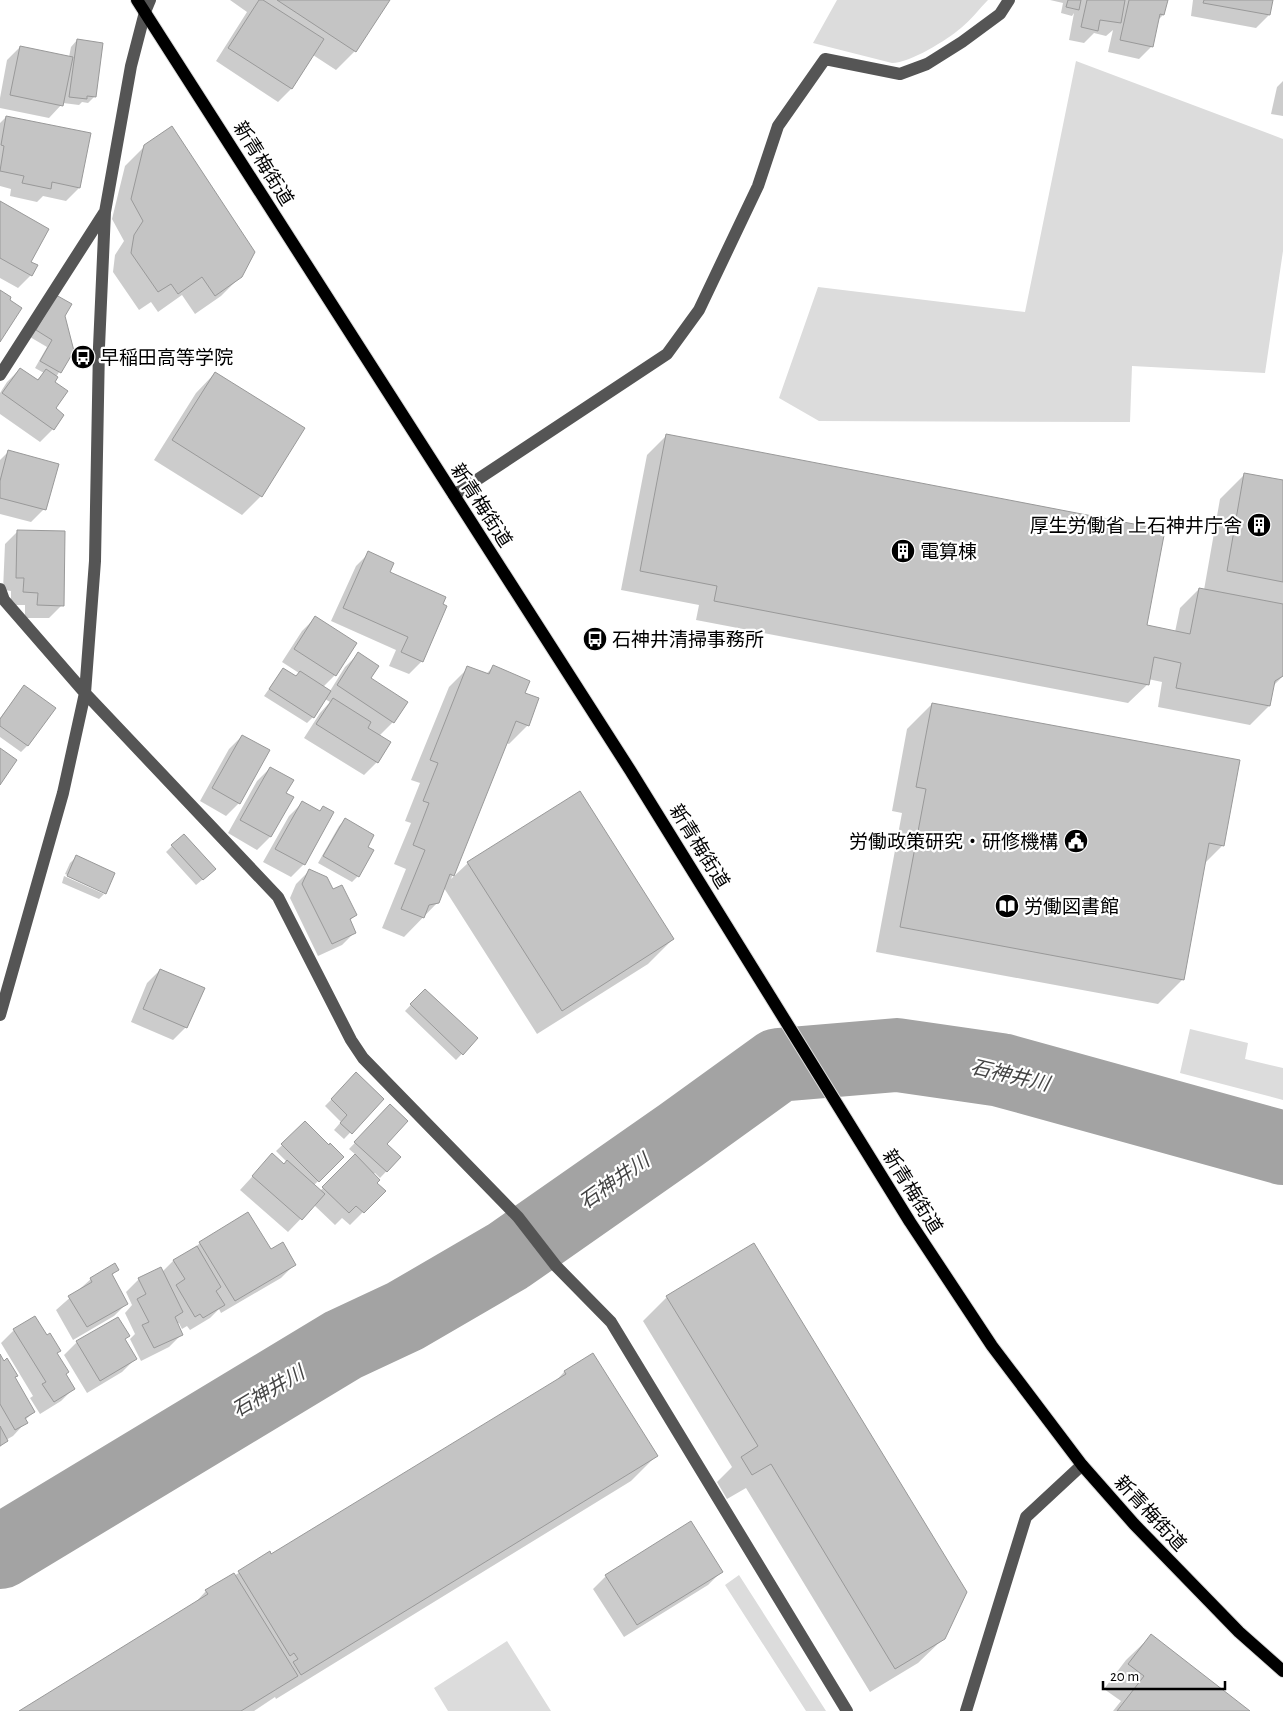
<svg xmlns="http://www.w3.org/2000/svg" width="1283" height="1711" viewBox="0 0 1283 1711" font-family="'Alegreya Sans','Noto Sans JP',sans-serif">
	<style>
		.green { fill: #dcdcdc }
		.shadow { fill: #0003 }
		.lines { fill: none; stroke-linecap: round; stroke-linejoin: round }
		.river { stroke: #a3a3a3; stroke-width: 74 }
		.building { fill: #c4c4c4; stroke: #999 }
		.major-casing { stroke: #dbdbdb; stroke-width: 14 }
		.minor { stroke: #555; stroke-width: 12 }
		.major { stroke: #000; stroke-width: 12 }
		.labels { text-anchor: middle; stroke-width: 4.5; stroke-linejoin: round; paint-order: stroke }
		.street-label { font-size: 19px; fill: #000; stroke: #fff }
		.poi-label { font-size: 19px; fill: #000; stroke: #fff; text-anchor: start }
		.water-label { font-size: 20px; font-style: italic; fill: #444; stroke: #fff }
	</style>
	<rect width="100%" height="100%" fill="#fff"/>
	<path class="green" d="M837,0H988C979,9 971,20 961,28C947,40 910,63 892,63L813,43Z
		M1076,61L1283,139V251L1265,373L1132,366L1130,422L819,421L779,398L818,287L1025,312Z
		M1190,1029L1248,1043L1245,1059L1283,1068V1100L1180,1073Z
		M739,1575L826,1711H806L725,1585Z
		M507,1641L551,1711H448L434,1688Z"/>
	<path class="shadow" d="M230,0H388L355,51L336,70L313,55L291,89L278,102L216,61L247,12Z
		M1050,0H1166L1163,15L1158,20L1152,46L1139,59L1108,52L1113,30L1106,36L1094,33L1084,43L1069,40L1074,13L1072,16L1061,13L1063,3Z
		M1193,0H1272L1269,15L1256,28L1191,16Z
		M77,40L95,96L88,103L82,102L79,105L63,103L49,118L0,108V98L7,60L20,47L69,57L71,47Z
		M1283,81V116L1271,114L1277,87Z
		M6,117L79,188L66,201L43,196L37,202L10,196L11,189L0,186V123Z
		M145,146L241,276L221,296L195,314L182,295L158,312L151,302L139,310L113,272L115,255L124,241L112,219L125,166Z
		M0,203L29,262L31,275L18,288L0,278Z
		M50,303L64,316L72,351L53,382V429L40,442L0,414V393L7,382L20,369L36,381L44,373L35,368L47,347L30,337Z
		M215,373L261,496L242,515L154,460L196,393Z
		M666,436L1146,626L1175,632L1180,608L1199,589L1204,590L1220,499L1245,474L1283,481V676L1273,686L1269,706L1250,725L1158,707L1162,682L1148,679V684L1128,703L696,620L699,605L621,590L647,455Z
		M9,451L44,509L31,522L0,514V460Z
		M18,531L62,605L49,618H25V605H11V591L3,590L5,544Z
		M369,553L389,573L422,661L409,674L389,666L396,650L331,621L356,566Z
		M315,618L356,644L335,675L323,687L330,691L345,667L358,654L393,722L379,736L377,762L364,775L304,738L320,713L330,702L325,699L313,717L307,723L264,696L283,669L295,677L299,673L282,662L302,631Z
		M493,667L523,693L528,725L509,744L506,743L451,879L468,863L673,939L648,964L537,1034L444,888L438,902L404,937L382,928L406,869L394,864L411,823L405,821L420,783L411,780L449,687L468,668L486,674Z
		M24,686L27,746L21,752L0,737V718Z
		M932,704L1223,845L1204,864L1183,979L1158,1004L876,952L902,813L892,811L907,729Z
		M242,736L239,803L226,816L200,801L229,749Z
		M270,768L284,793L270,837L257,850L228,833L257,781Z
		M302,803L319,812L323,808L304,864L291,877L263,862L289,816Z
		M345,820L366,847L358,876L352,882L318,863L339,826Z
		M172,846L208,875L196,885L166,852Z
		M76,857L114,874L104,894V891L65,874L70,863Z
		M309,871L356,915L349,921L355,932L342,945L318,956L290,898L296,884Z
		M64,876L104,894L99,899L62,883Z
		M160,970L186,1027L173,1040L131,1022L147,983Z
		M425,990L477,1038L456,1060L405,1011Z
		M356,1074L382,1099L344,1139L334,1130L341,1122L325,1106Z
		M390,1106L385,1144L399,1158L380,1178L375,1173L373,1174L376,1183L384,1191L350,1225L342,1218L335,1225L314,1205L288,1232L240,1190L260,1168L284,1165L287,1162L276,1151L305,1123L328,1146L343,1157L314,1185L320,1191L356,1155L349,1149Z
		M200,1243L271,1251L294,1265L281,1278L221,1313L219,1309L210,1318L190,1330L187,1326L182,1329L179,1323L177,1324L182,1334L169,1347L141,1361L130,1339L135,1334L125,1313L132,1305L126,1292L139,1279L162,1272L173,1261L193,1249Z
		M117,1270L111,1276L127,1303L114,1316L73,1340L56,1310L91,1279Z
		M667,1297L944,1638L918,1663L870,1692L746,1488L727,1499L717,1482L732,1467L643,1321Z
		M14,1330L46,1337L59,1351L56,1354L65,1374L74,1388L61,1401L40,1414L30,1398L33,1396L1,1343Z
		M124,1340L135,1359L122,1372L87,1393L64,1355L77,1342Z
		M593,1354L656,1456L631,1481L276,1699L275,1697L254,1711H21L194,1604L206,1591L234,1576L269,1553L271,1556L555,1382L564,1372Z
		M0,1356L34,1412L25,1420L26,1422L13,1436L6,1440L0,1447Z
		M721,1572L708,1585L624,1637L593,1589L606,1576Z
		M1151,1636L1248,1711H1113L1121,1701L1104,1689L1126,1660Z"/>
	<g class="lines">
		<path class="river" d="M0,1552L343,1345L405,1316L508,1256L681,1135L778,1065L897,1055L1001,1070L1283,1148"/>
	</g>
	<path class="building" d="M259,0H263L324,39L292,89L228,48Z
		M277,0H390L356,52Z
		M1068,0H1081L1079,10L1066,7Z
		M1087,0H1125L1121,23L1100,20L1098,31L1081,27Z
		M1129,0H1168L1164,15L1160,14L1153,47L1120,40Z
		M1204,0H1273L1270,15L1203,3Z
		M77,39L103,43L96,97L87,96V99L69,97Z
		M20,46L73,57L63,106L10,95Z
		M6,116L91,133L80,188L52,182L51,189L22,183L24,176L0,171L4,146L1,145Z
		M172,126L255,252L242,277L215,296L202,277L178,294L171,284L158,292L131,253L134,235L143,221L131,199L144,145Z
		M0,201L49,229L31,262L38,265L32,276L0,258Z
		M0,290L11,297L10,300L22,308L0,342Z
		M56,295L72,304L65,316L74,351L61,373L40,361L52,340L36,330Z
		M20,368L38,380L46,369L58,377L55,382L68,391L56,408L64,415L54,430L2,393Z
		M215,372L305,428L262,497L172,440Z
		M666,434L1165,530L1147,625L1190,634L1199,588L1283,604V676L1275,681L1270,706L1176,688L1181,663L1154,657L1149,685L714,601L717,586L640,571Z
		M8,450L59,464L46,510L0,498V481Z
		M1244,473L1283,480V582L1227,571Z
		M17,530L65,531L64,606L37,605L38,593L23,592L24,578H16Z
		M368,551L394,563L390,572L446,597L443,604L447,606L423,662L401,652L408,637L343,608Z
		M315,616L357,643L336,676L294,649Z
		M358,652L379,666L371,678L408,702L394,723L337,685Z
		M493,665L530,681L525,693L539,698L529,726L516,721L454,876L450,874L439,903L429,905L424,918L401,909L425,850L413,845L429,803L423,801L438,763L430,760L467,666L489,674Z
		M283,668L296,676L300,671L331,691L314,718L269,689Z
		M24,685L56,708L28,746L0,726V719Z
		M333,698L371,722L368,728L391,742L378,763L316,724Z
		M932,703L1240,760L1224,846L1209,843L1184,980L900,927L926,789L916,787Z
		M242,735L270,750L240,804L212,788Z
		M0,748L17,760L0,785Z
		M270,767L294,780L286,793L294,797L271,837L240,820Z
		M580,791L674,939L562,1011L467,862Z
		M302,801L320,811L323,806L334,812L305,865L275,849Z
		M345,818L374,835L368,847L374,850L359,877L323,856Z
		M184,834L216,869L203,880L171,845Z
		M76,855L115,873L106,894L67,876Z
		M309,869L327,877L333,889L342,885L357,915L350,919L356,933L332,944L302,884Z
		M160,969L205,988L187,1028L143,1009Z
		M425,989L478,1038L463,1055L410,1004Z
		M356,1072L384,1099L352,1134L340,1123L347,1115L331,1099Z
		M390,1104L408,1121L387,1144L401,1157L387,1172L354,1142Z
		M305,1121L329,1145L330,1143L344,1157L319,1182L281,1144Z
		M272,1153L284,1164L287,1160L325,1194L302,1220L252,1176Z
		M355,1154L380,1180L377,1183L386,1191L364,1213L356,1206L349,1213L322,1187Z
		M248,1212L271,1249L283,1242L296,1265L235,1301L199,1242Z
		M754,1243L967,1592L945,1639L895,1669L771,1464L752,1475L741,1457L758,1446L666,1296Z
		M197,1246L221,1287L216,1291L225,1305L203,1318L200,1314L195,1317L176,1285L185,1279L173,1260Z
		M115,1263L119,1270L112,1274L128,1304L87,1327L68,1296L92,1282L90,1278Z
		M161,1267L183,1312L175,1317L183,1335L154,1348L142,1325L149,1322L137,1299L146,1294L138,1278Z
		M35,1316L47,1335L50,1333L61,1351L57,1353L69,1372L66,1374L75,1389L54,1402L42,1384L46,1382L13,1329Z
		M118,1317L130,1336L125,1339L137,1359L100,1381L76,1341Z
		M593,1353L658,1456L301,1675L293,1662L298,1659L294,1653L290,1656L238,1571L270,1551L271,1554L566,1374L564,1371Z
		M0,1354L4,1361L7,1358L18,1376L15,1377L35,1412L25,1418L28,1423L15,1430L0,1404Z
		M0,1426L8,1441L0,1446Z
		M691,1521L723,1572L637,1625L605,1575Z
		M234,1573L298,1676L241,1711H19L208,1594L205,1590Z
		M1151,1634L1250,1711H1117L1144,1676L1128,1664Z"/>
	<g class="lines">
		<g class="major-casing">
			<path id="major" d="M137,0L630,770L910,1222L992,1346L1082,1465L1134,1524L1239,1632L1283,1671"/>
		</g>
		<path class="minor" d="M0,375L104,213
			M454,495L667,354L699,310L758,186L778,126L825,59L900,74L927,64L962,42L1000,14L1009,0
			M0,589L4,600L85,693L278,897L351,1040L363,1058L518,1217L556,1266L611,1322L847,1711
			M0,1015L63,793L85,693L95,561L99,347L105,212L131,66L145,12L150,0
			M966,1711L1026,1517L1082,1465"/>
		<use href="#major" class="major"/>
	</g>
	<defs>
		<g id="bus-disc" transform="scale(1.25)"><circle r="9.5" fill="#000" stroke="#fff"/><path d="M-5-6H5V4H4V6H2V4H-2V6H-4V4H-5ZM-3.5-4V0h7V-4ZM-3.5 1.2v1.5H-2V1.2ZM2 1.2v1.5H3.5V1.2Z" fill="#fff"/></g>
		<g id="building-disc" transform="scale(1.25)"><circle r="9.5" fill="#000" stroke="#fff"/><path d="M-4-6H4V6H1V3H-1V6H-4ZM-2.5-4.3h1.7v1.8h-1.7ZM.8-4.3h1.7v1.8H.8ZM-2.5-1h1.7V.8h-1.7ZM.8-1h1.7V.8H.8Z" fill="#fff"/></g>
		<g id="civic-disc" transform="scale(1.25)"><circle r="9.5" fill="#000" stroke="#fff"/><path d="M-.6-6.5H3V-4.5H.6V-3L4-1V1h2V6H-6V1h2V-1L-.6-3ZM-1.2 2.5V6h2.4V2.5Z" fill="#fff"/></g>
		<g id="library-disc" transform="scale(1.25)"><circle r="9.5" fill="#000" stroke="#fff"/><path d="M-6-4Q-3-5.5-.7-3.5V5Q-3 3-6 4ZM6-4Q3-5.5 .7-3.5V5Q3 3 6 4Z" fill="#fff"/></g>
	</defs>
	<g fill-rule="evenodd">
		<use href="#bus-disc" x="83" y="357"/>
		<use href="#building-disc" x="1259" y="525"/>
		<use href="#building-disc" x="903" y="551"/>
		<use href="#bus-disc" x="595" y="639"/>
		<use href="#civic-disc" x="1076" y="841"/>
		<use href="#library-disc" x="1007" y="906"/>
	</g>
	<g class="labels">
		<g class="street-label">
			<text transform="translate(264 163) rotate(58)" y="7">新青梅街道</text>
			<text transform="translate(482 505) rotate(57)" y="7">新青梅街道</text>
			<text transform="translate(700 846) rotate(58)" y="7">新青梅街道</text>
			<text transform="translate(913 1191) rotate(58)" y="7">新青梅街道</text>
			<text transform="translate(1151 1513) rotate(47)" y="7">新青梅街道</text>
		</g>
		<g class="poi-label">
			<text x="100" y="364">早稲田高等学院</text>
			<text x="1242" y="532" text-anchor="end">厚生労働省 上石神井庁舎</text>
			<text x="920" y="558">電算棟</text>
			<text x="612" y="646">石神井清掃事務所</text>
			<text x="1058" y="848" text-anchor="end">労働政策研究・研修機構</text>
			<text x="1024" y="913">労働図書館</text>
		</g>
		<g class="water-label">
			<text transform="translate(1010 1075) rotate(13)" y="7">石神井川</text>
			<text transform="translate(614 1181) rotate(-35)" y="7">石神井川</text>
			<text transform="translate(268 1391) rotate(-31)" y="7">石神井川</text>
		</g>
	</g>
	<path d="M1103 1681v8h122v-8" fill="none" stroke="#000000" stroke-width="2.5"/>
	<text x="1110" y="1681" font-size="15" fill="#000000" stroke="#ffffff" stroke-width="4" paint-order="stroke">20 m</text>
</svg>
